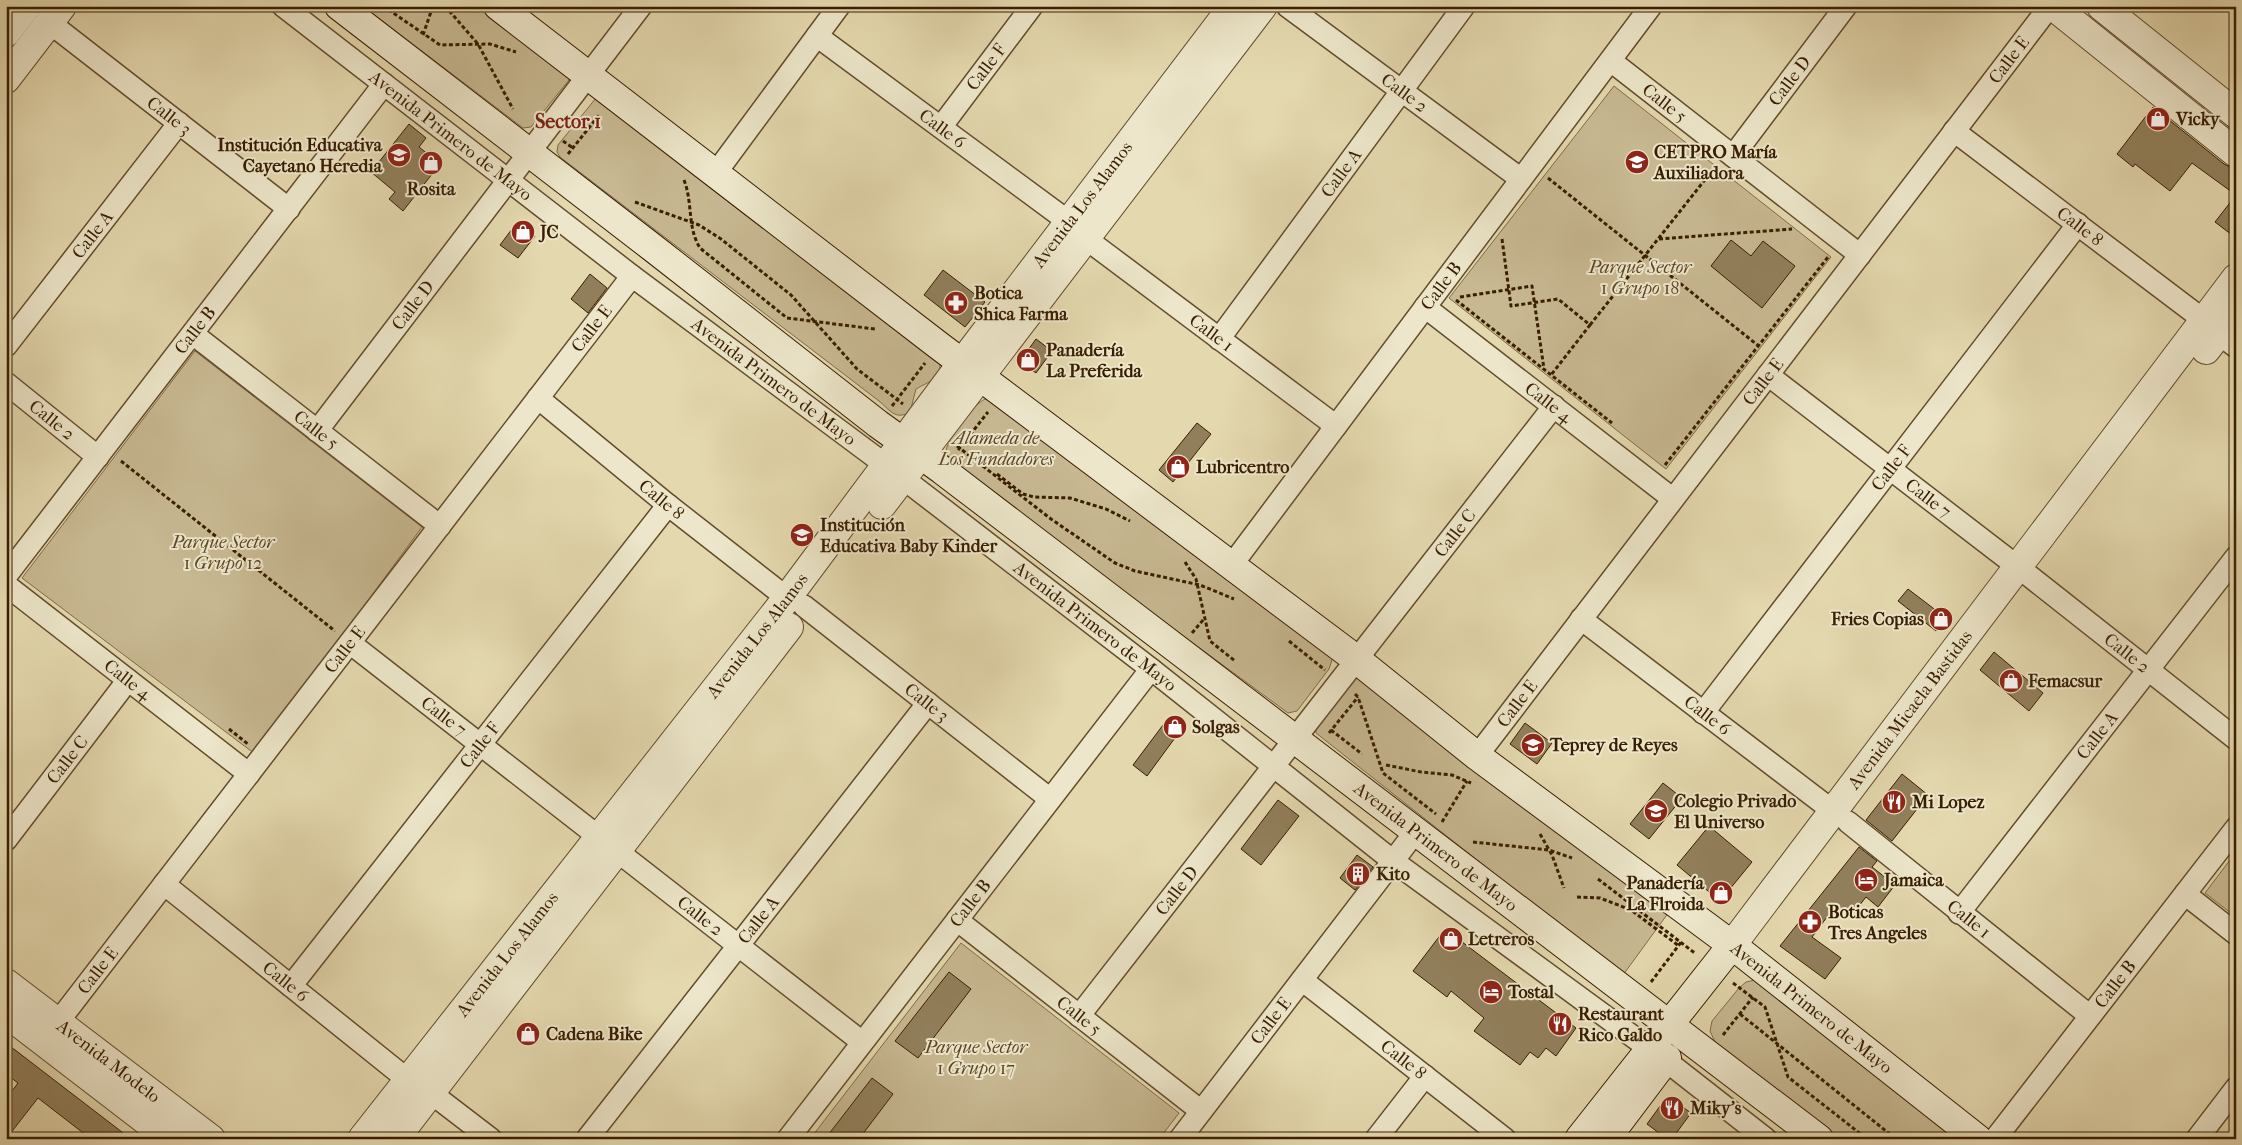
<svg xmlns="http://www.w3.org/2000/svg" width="2242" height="1145" viewBox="0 0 2242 1145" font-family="'IM FELL French Canon',serif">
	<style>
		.green { fill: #c7b891; stroke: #806b49 }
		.building { fill: #917f5b; stroke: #381e01 }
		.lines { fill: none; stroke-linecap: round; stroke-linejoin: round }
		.minor-casing { stroke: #634c2c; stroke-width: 24 }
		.tertiary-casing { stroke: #634c2c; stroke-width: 30 }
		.secondary-casing { stroke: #381e01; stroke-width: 30 }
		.path { stroke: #381e01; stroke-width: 3; stroke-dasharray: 4 2.5; stroke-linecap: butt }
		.minor { stroke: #ede6ca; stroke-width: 21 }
		.tertiary { stroke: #ede6ca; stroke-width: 28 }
		.secondary { stroke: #ede6ca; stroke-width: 28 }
		.labels { text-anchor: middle; stroke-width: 4; stroke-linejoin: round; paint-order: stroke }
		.street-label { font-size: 18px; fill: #381e01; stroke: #ede6ca }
		.poi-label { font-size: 18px; font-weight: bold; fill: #381e01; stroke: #ede6ca; text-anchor: start }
		.park-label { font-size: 18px; font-style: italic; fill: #5c4425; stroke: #ede6ca }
		.quarter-label { font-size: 20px; font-weight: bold; fill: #7a1f14; stroke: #ede6ca }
	</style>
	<rect width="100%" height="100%" fill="#e4d8ae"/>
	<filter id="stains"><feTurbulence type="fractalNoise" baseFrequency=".004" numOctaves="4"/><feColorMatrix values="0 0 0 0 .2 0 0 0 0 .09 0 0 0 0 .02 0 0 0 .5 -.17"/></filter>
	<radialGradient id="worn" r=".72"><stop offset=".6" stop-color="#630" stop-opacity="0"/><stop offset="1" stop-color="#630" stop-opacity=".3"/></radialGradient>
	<path class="green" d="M363,6H487L569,73V80L531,127L523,128Z
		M1614,86L1831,257L1666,469L1449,298Z
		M596,98L940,363C941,379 928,382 916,389L910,412C895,421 889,409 879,401L560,157L557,152L558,145Z
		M195,351L422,527L255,754L22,578Z
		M985,399H992L1333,657L1329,669L1297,711L1288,713L1284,710L955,468C951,463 946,458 946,451C948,437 973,405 985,399Z
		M1357,674L1669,912L1623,975L1316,733V724Z
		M2236,852V917L2205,893Z
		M961,943L1179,1113L1159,1139H810Z
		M1755,980L1962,1139H1837L1715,1042L1710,1031L1712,1021L1739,988L1746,982Z"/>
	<path class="building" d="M2153,107L2224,164L2236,170V195L2192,163L2170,191L2135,164L2133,167L2117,154Z
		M409,124L426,138L419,147L440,164L403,211L389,199L395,192L371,172Z
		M2236,195V238L2215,222Z
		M524,227L535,236L518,258L500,245L512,229Z
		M1731,240L1751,256L1763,241L1795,266L1762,308L1711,266Z
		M943,270L985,302L965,327L924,295Z
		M590,274L607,288L588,313L571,299Z
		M1036,339L1052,351L1036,373L1020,361Z
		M1197,423L1211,434L1173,482L1159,470Z
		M1908,589L1946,618L1936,631L1898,601Z
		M1994,652L2043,693L2029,711L1980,670Z
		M1169,717L1183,727L1147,776L1133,765Z
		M1525,723L1552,743L1537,764L1510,744Z
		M1902,774L1928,795L1892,841L1866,820Z
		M1663,783L1682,798L1649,839L1630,824Z
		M1278,800L1299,816L1261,865L1241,849Z
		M1709,826L1752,862L1720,901L1677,865Z
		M1859,847L1877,861L1872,867L1895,885L1878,907L1866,897L1851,916L1836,905L1812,937L1841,958L1825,979L1780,946Z
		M1357,855L1373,867L1355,890L1340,878Z
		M1445,929L1576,1028L1556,1056L1546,1048L1538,1058L1530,1052L1520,1065L1474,1031L1484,1018L1451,991L1447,997L1413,971Z
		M949,972L971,989L918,1058L895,1041Z
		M6,1043L131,1139H91L38,1098L6,1139V1099L18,1083L6,1074Z
		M872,1078L893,1094L859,1139H825Z
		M1673,1100L1691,1113L1672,1139H1667L1647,1124L1663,1102Z"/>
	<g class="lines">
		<g class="minor-casing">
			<g id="minor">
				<path id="s1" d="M283,6L632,276L887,466L1151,669L1393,861L1665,1060L1766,1139"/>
				<path id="s2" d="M1287,6L1521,179"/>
				<path id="s3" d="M50,23L289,209"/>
				<path id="s4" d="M817,36L1069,222"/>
				<path id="s5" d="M1611,61L1860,255"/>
				<path id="s6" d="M941,127L1032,6"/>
				<path id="s7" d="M1954,131L2205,321"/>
				<path id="s8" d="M1733,156L1846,6"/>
				<path d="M715,174L839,6"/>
				<path id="s9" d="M1085,238L1336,426"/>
				<path id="s10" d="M1425,307L1673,499"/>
				<path id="s11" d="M193,334L440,526"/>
				<path d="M2219,334L2236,347"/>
				<path id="s12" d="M1219,339L1464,6"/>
				<path id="s13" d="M6,346L179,123"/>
				<path id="s14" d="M1768,375L2018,567L2236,739"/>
				<path id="s15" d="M6,383L98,457"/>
				<path id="s16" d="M538,398L668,505L787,598"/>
				<path id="s17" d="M317,431L641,6"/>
				<path id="s18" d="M1231,566L1651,6"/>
				<path id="s19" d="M6,576L384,84"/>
				<path id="s20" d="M6,585L249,774"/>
				<path id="s21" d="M804,606L1050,799"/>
				<path id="s22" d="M1581,619L1833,811"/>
				<path id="s23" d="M350,643L862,1042"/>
				<path id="s24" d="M1703,713L2078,224"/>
				<path id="s25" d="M1477,756L2050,6"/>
				<path id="s26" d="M1848,822L2090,1016"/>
				<path id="s27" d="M6,840L128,680"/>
				<path id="s28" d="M164,884L408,1080"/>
				<path d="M2185,894L2236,934"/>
				<path id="s29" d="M1959,913L2236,557"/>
				<path id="s30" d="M957,920L1201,1111"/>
				<path id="s31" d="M1302,980L1505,1139"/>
				<path id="s32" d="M291,986L668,505"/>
				<path id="s33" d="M1079,1016L1554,406"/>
				<path id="s34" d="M58,1022L632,276"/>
				<path d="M431,1093L491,1139"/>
				<path id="s35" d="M587,1139L928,703"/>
				<path id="s36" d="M788,1139L1151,669"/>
				<path id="s37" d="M1180,1139L1416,831"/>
				<path d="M1376,1139L1425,1076"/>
				<path id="s38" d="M1995,1139L2236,828"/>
				<path d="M2197,1139L2236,1088"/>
			</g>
		</g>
		<g class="tertiary-casing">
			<g id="tertiary">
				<path d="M2053,6L2236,153"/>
				<path d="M2101,6L2236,114"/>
				<path d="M6,33L27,6"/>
				<path d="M6,79L62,6"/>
				<path d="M2206,350L2236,311"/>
				<path d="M882,505L1263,6"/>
				<path id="s39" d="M1732,945L2236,278"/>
				<path id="s40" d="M6,983L211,1139"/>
				<path d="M6,1013L170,1139"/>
				<path id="s41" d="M362,1139L787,598L962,363L1233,6"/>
				<path d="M395,1139L789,627"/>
			</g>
		</g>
		<g class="secondary-casing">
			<g id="secondary">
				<path id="s42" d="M339,6L653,248L878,424L942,470L1819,1139"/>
				<path id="s43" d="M498,6L938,345L1356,659L1477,756L1732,945L1978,1139"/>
				<path d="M1579,1139L1732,945"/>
				<path d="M1606,1139L1667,1058"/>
			</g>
		</g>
		<path class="path" d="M383,6L440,45L490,44L516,52
			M445,6L478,44L513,109
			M423,35L433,6
			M563,141L573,148
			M568,154L600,114
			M1548,178L1760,347
			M684,180C693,203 687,227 700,248L787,318L875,329
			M635,202L699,225L721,239L791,295L857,369L903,404
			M1502,239L1511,306L1558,299L1590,325L1551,375
			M1659,239L1792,229
			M1460,297L1532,286L1544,369
			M1456,300L1612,423
			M1590,325L1715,167
			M892,406L925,363
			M957,446L1051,519L1115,563L1135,571L1200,585L1234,599
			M958,450L988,412
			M121,461L335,631
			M1665,465L1828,257
			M997,474L1023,494L1034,497L1070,498L1106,509L1130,521
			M1185,562L1196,579L1210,641L1235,661
			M1192,633L1204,619
			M1289,641L1325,670
			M1355,694L1358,697L1383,773L1436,814
			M229,729L248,744
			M1331,730L1362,754
			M1329,733L1358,697
			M1386,765L1421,772L1452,775L1471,783
			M1442,822L1467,781
			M1540,834L1552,855L1564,888
			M1473,842L1549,850L1572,858
			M1598,879L1696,954
			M1577,897L1600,898L1631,910L1679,946
			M1651,982L1682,941
			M1733,983L1765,1007L1788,1077L1867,1139
			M1740,1014L1896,1139
			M1723,1035L1753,997"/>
		<use href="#minor" class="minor"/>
		<use href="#tertiary" class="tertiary"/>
		<use href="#secondary" class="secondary"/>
	</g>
	<defs>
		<g id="shop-disc" transform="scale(1.25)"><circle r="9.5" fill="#8f2418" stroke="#ede6ca"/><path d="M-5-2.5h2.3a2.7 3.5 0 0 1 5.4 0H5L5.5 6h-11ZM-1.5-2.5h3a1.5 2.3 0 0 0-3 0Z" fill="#fff"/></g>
		<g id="school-disc" transform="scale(1.25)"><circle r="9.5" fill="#8f2418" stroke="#ede6ca"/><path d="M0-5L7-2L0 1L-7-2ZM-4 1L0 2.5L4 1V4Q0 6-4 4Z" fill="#fff"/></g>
		<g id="university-disc" transform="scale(1.25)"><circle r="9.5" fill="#8f2418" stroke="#ede6ca"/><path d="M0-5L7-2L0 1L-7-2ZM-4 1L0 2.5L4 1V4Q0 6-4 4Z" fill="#fff"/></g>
		<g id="pharmacy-disc" transform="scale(1.25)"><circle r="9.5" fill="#8f2418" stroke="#ede6ca"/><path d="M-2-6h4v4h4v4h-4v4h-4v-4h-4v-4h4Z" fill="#fff"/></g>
		<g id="restaurant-disc" transform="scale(1.25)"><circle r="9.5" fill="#8f2418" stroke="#ede6ca"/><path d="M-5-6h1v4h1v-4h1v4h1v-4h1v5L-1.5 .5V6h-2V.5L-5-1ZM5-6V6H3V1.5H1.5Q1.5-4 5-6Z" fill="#fff"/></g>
		<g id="building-disc" transform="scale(1.25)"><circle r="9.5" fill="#8f2418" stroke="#ede6ca"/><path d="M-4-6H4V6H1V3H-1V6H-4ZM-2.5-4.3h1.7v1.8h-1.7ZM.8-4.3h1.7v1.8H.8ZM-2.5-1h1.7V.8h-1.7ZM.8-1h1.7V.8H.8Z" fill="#fff"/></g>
		<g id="hotel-disc" transform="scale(1.25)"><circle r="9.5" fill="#8f2418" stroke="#ede6ca"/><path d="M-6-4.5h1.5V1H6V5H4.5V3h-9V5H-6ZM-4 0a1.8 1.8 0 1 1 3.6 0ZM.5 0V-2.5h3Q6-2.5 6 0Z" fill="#fff"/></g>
	</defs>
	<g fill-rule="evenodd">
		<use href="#shop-disc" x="2158" y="119"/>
		<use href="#school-disc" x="399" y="155"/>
		<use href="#university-disc" x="1637" y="162"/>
		<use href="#shop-disc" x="431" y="163"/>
		<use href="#shop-disc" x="523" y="232"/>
		<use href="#pharmacy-disc" x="956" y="303"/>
		<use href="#shop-disc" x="1028" y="360"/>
		<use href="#shop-disc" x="1178" y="467"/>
		<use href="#school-disc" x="802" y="535"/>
		<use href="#shop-disc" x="1941" y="619"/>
		<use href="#shop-disc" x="2011" y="681"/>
		<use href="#shop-disc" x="1175" y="727"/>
		<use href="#school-disc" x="1533" y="745"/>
		<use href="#restaurant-disc" x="1894" y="802"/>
		<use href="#school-disc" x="1656" y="811"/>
		<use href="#building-disc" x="1358" y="874"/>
		<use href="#hotel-disc" x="1866" y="880"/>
		<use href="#shop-disc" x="1721" y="893"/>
		<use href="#pharmacy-disc" x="1810" y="922"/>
		<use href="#shop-disc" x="1451" y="939"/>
		<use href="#hotel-disc" x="1491" y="992"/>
		<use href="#restaurant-disc" x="1560" y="1024"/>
		<use href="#shop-disc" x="528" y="1034"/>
		<use href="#restaurant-disc" x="1672" y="1108"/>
	</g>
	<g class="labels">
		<g class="street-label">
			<text dy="6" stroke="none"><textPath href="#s25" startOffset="876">Calle E</textPath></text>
			<text dy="6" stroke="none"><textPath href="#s6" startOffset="75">Calle F</textPath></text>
			<text dy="6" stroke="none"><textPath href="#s8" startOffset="94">Calle D</textPath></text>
			<text dy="6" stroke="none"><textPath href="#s2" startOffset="146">Calle 2</textPath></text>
			<text dy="6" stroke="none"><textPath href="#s5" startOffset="68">Calle 5</textPath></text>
			<text dy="6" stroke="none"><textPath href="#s3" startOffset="151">Calle 3</textPath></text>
			<text dy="6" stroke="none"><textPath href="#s4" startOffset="156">Calle 6</textPath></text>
			<text dy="6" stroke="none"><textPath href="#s1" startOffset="212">Avenida Primero de Mayo</textPath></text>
			<text dy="6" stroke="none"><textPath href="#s12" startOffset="206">Calle A</textPath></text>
			<text dy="6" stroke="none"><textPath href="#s41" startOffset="1180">Avenida Los Alamos</textPath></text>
			<text dy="6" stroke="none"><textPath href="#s7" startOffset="158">Calle 8</textPath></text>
			<text dy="6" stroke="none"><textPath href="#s13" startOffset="141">Calle A</textPath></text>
			<text dy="6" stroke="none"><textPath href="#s18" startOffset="350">Calle B</textPath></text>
			<text dy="6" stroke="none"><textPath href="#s17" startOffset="158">Calle D</textPath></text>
			<text dy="6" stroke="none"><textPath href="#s34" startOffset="875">Calle E</textPath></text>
			<text dy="6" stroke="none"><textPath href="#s19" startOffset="310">Calle B</textPath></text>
			<text dy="6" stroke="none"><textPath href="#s9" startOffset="158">Calle 1</textPath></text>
			<text dy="6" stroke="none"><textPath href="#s25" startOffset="471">Calle E</textPath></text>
			<text dy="6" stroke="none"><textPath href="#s1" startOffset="618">Avenida Primero de Mayo</textPath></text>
			<text dy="6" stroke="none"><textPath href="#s10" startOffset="156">Calle 4</textPath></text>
			<text dy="6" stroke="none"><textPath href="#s15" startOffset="59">Calle 2</textPath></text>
			<text dy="6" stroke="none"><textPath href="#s11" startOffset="156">Calle 5</textPath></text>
			<text dy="6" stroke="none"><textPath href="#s24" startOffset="309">Calle F</textPath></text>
			<text dy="6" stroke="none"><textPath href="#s14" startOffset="202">Calle 7</textPath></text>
			<text dy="6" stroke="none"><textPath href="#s16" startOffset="160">Calle 8</textPath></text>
			<text dy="6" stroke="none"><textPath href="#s33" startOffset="612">Calle C</textPath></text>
			<text dy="6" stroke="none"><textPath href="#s1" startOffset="1022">Avenida Primero de Mayo</textPath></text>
			<text dy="6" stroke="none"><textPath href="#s41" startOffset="640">Avenida Los Alamos</textPath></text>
			<text dy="6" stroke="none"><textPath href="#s34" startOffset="470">Calle E</textPath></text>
			<text dy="6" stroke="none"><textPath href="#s14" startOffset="454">Calle 2</textPath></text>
			<text dy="6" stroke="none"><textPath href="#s20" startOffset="154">Calle 4</textPath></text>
			<text dy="6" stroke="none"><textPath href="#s21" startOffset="156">Calle 3</textPath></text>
			<text dy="6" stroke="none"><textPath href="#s25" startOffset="66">Calle E</textPath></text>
			<text dy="6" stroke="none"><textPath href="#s39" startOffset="295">Avenida Micaela Bastidas</textPath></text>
			<text dy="6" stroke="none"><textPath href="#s22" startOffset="159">Calle 6</textPath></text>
			<text dy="6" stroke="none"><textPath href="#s23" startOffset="119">Calle 7</textPath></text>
			<text dy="6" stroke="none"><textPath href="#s29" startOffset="225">Calle A</textPath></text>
			<text dy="6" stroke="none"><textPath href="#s32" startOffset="306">Calle F</textPath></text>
			<text dy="6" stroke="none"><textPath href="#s27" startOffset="101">Calle C</textPath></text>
			<text dy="6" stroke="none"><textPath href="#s42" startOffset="1382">Avenida Primero de Mayo</textPath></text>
			<text dy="6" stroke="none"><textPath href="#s33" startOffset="159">Calle D</textPath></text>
			<text dy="6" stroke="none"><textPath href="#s36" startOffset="298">Calle B</textPath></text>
			<text dy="6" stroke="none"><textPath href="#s23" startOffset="444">Calle 2</textPath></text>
			<text dy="6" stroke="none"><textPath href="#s26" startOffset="155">Calle 1</textPath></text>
			<text dy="6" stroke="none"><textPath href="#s35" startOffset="278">Calle A</textPath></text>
			<text dy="6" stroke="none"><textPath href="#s41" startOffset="235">Avenida Los Alamos</textPath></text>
			<text dy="6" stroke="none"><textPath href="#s34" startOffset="65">Calle E</textPath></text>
			<text dy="6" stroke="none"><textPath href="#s28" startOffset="156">Calle 6</textPath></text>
			<text dy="6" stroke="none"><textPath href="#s38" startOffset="196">Calle B</textPath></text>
			<text dy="6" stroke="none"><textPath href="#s43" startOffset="1652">Avenida Primero de Mayo</textPath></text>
			<text dy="6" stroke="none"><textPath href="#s30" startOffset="155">Calle 5</textPath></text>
			<text dy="6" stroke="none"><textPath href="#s37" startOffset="149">Calle E</textPath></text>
			<text dy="6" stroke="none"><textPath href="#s31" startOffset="129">Calle 8</textPath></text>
			<text dy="6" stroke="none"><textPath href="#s40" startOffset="129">Avenida Modelo</textPath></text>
		</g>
		<g class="poi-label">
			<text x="2176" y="125">Vicky</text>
			<text x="382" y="151" text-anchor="end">Institución Educativa<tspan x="382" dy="21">Cayetano Heredia</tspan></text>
			<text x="1654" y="158">CETPRO María<tspan x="1654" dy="21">Auxiliadora</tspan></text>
			<text x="431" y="195" text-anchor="middle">Rosita</text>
			<text x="540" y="238">JC</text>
			<text x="974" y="299">Botica<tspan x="974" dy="21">Shica Farma</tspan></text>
			<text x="1046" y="356">Panadería<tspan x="1046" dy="21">La Preferida</tspan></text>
			<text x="1196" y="473">Lubricentro</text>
			<text x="820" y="531">Institución<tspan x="820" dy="21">Educativa Baby Kinder</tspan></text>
			<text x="1924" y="625" text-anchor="end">Fries Copias</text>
			<text x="2028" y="687">Femacsur</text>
			<text x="1192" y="733">Solgas</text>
			<text x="1550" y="751">Teprey de Reyes</text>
			<text x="1674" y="807">Colegio Privado<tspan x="1674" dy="21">El Universo</tspan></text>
			<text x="1912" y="808">Mi Lopez</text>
			<text x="1376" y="880">Kito</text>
			<text x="1884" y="886">Jamaica</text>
			<text x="1704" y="889" text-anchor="end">Panadería<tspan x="1704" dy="21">La Flroida</tspan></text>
			<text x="1828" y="918">Boticas<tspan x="1828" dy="21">Tres Angeles</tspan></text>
			<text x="1468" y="945">Letreros</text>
			<text x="1508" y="998">Tostal</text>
			<text x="1578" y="1020">Restaurant<tspan x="1578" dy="21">Rico Galdo</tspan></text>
			<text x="546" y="1040">Cadena Bike</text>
			<text x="1690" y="1114">Miky's</text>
		</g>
		<g class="park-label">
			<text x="1640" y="273">Parque Sector<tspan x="1640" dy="21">1 Grupo 18</tspan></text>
			<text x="996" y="444">Alameda de<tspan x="996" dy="21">Los Fundadores</tspan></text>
			<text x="223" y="548">Parque Sector<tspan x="223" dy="21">1 Grupo 12</tspan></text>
			<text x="976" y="1053">Parque Sector<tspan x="976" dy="21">1 Grupo 17</tspan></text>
		</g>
		<g class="quarter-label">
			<text x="568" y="128">Sector 1</text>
		</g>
	</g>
	<rect width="2242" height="1145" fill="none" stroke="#e4d8ae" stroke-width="25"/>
	<rect x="8" y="8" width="2227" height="1130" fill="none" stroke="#381e01" stroke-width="2.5"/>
	<rect x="12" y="12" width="2217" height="1120" fill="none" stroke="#381e01"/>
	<rect width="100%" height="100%" filter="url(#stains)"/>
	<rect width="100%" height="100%" fill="url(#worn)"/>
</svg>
